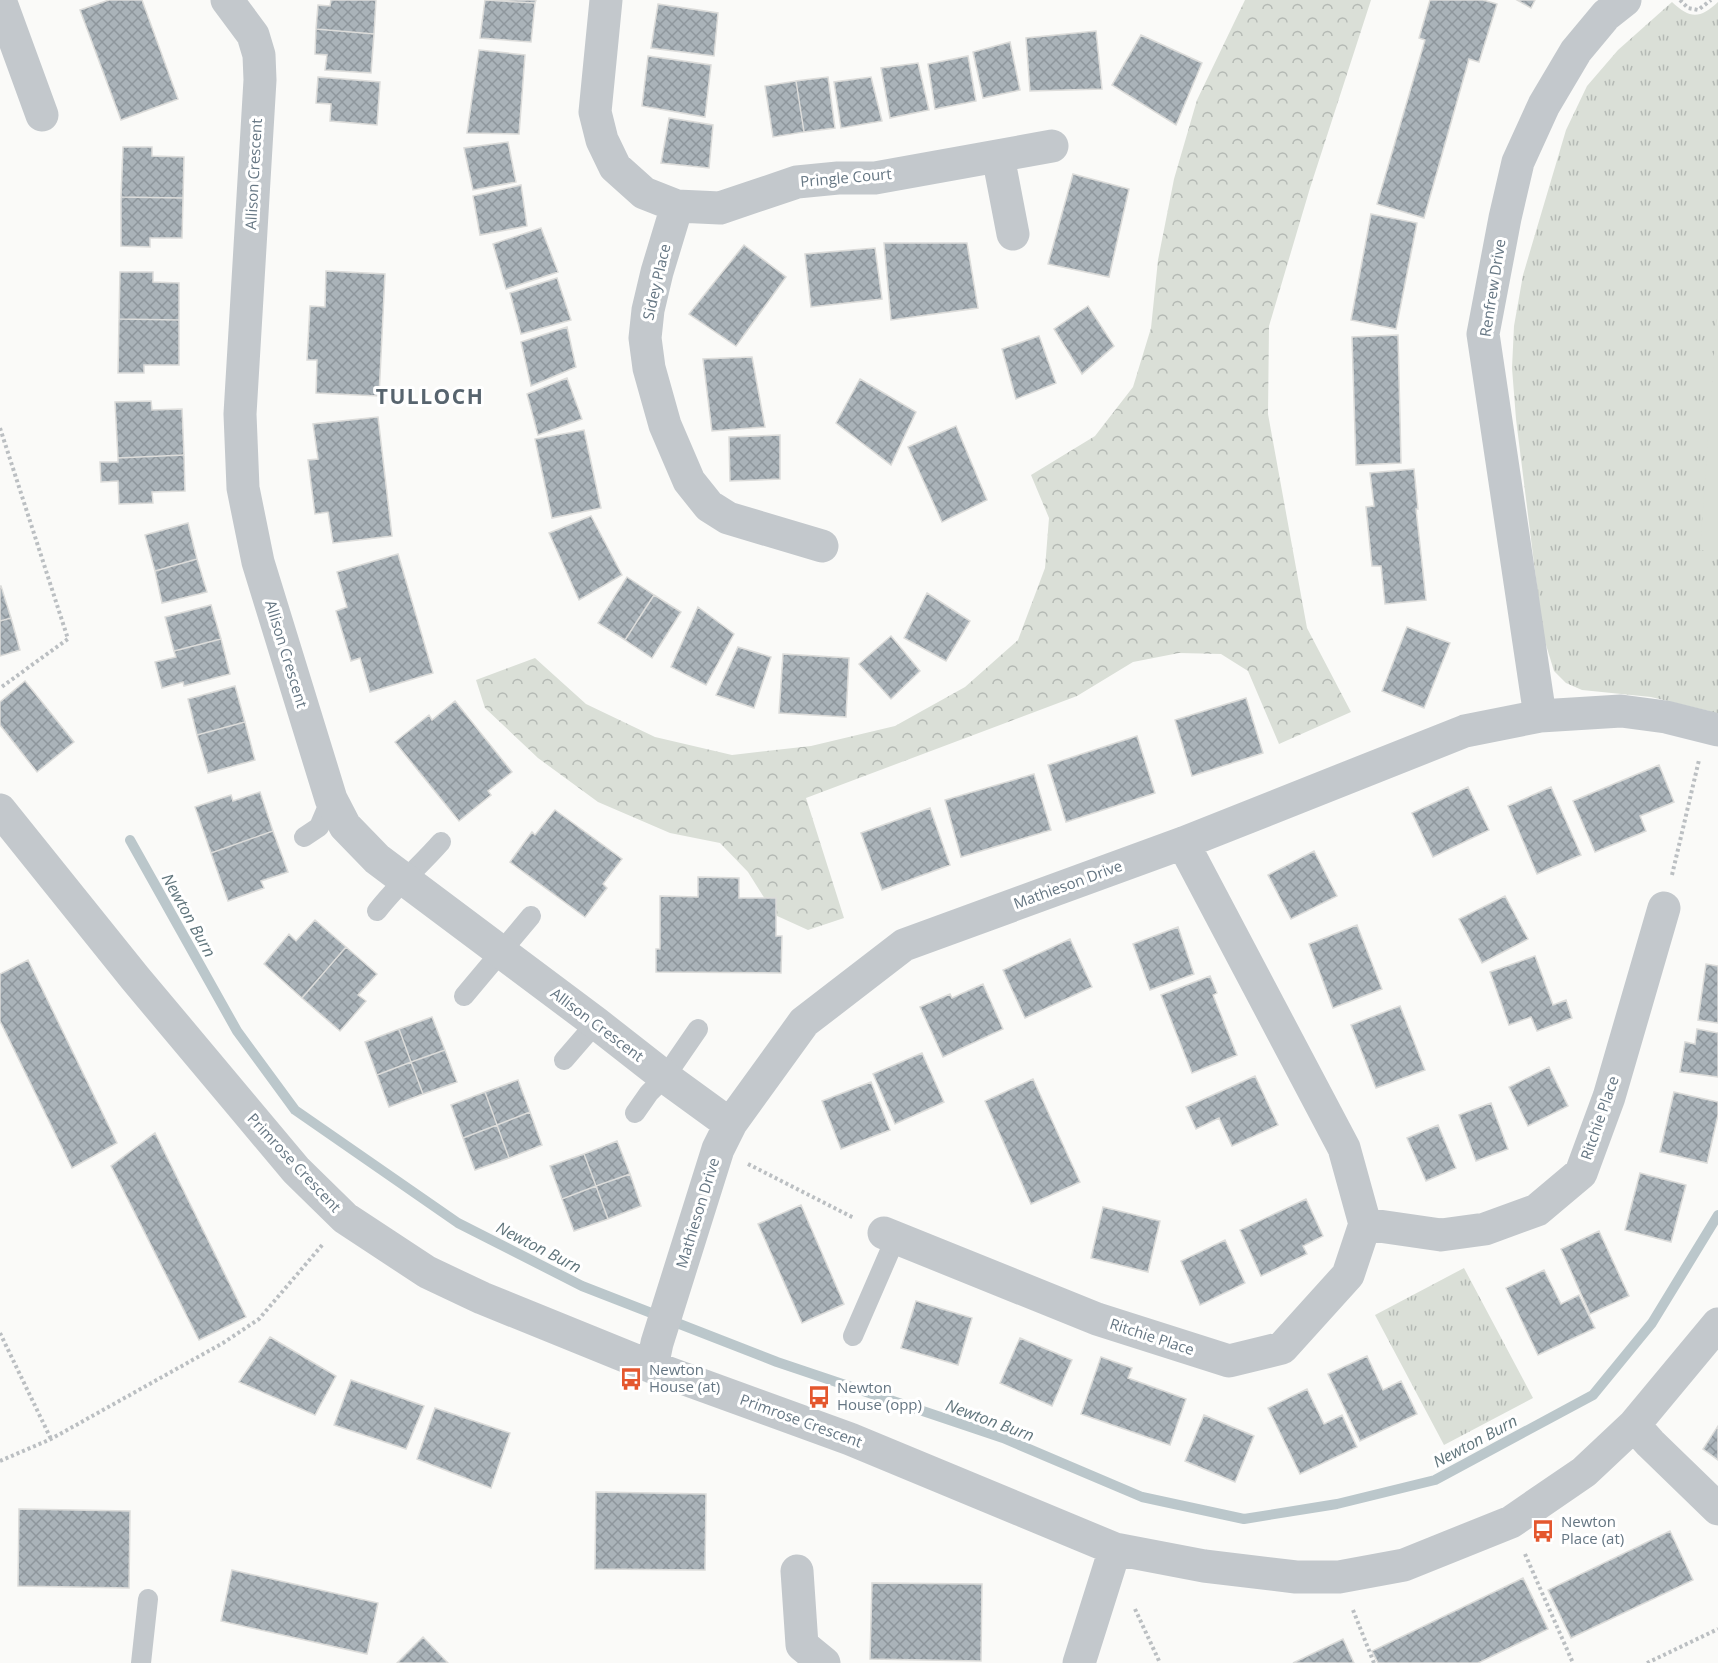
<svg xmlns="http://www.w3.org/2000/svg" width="1718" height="1663" viewBox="0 0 1718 1663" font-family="'Open Sans',sans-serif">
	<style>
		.grass { fill: url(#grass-tufts) }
		.forest { fill: url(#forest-crowns) }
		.pitch { fill: #dadfd7 }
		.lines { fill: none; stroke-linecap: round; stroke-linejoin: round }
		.stream { stroke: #bbc7cb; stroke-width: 10 }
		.building { fill: url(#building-cross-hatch); stroke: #dcdcda; stroke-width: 1.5 }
		.path { stroke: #bbbfc2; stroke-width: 4; stroke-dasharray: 3 3; stroke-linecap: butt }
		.lane { stroke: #c3c8cc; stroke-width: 20 }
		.street { stroke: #c3c8cc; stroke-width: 33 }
		.labels { text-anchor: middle; stroke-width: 6; stroke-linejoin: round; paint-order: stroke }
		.street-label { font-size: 15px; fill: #657683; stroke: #fff }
		.poi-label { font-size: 15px; fill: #657683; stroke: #fff; text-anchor: start }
		.water-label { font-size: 16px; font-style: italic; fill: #60757c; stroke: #fff }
		.district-label { font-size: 21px; font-weight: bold; letter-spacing: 1.5px; fill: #57646e; stroke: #fff }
	</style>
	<defs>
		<pattern id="grass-tufts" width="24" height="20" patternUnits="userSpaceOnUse" patternTransform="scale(1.5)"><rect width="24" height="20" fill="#dadfd7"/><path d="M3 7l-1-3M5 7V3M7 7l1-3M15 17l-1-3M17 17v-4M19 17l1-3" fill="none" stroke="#b4b9b4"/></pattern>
		<pattern id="forest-crowns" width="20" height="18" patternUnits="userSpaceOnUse" patternTransform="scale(1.5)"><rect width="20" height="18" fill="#dadfd7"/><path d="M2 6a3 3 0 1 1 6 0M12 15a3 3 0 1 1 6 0" fill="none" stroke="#b4b9b4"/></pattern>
		<pattern id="building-cross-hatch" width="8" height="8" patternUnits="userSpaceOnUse" patternTransform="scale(1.5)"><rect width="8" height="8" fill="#aab3b9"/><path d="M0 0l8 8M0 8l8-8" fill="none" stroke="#8e969c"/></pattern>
	</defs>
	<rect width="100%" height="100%" fill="#fafaf8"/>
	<path class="grass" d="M1672,2C1690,19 1700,19 1718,2V715L1709,711L1651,697L1582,690L1566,683L1554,671L1543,635L1516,419L1512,368L1514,326L1523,275L1566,130L1587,86L1618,50Z
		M1464,1268L1533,1398L1444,1445L1375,1315Z"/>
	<path class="forest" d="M1245,0H1371L1310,188L1269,326L1268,414L1307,628L1351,712L1279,744L1248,671L1221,654L1179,653L1133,662L1077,696L806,798L844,918L808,930L775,915L748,872L720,843L670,833L598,802L538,758L485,708L476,680L535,658L586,704L655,737L732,755L811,746L895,726L965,687L1018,640L1045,568L1049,518L1031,475L1095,436L1133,387L1151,328L1158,260L1174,179L1197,100Z"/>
	<path class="pitch" d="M1718,299V551L1700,550Z"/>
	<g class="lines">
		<path class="stream" d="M130,840L237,1031L295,1110L458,1223L582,1286L777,1362L1003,1438L1142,1497L1244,1519L1337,1504L1435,1480L1593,1395L1652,1323L1718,1215"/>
	</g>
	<path class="building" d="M109,0H142L178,99L121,120L80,10Z
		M331,0H376L374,34L316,29L318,5L330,6Z
		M485,0H536L535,3Z
		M485,0L535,3L531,42L480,38Z
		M1430,0H1483L1497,4L1479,62L1469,59L1424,218L1377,204L1425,40L1419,38Z
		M1517,0H1535L1531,8Z
		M658,4L718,13L714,56L651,48Z
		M316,29L374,34L371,73L325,70L327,55L315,54Z
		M1096,31L1102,89L1030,91L1026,38Z
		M1141,35L1202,63L1176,125L1112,85Z
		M1010,42L1020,90L983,98L973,52Z
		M479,50L525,55L519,134L467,133Z
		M648,56L711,65L705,117L642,106Z
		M968,56L976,101L935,109L928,64Z
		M918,63L929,110L890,118L881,68Z
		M318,77L380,82L377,125L330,121L331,104L316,103Z
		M828,77L835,128L804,132L796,81Z
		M871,77L882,121L841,128L834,82Z
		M796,81L804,132L773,137L765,86Z
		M669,118L713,125L709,168L661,163Z
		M508,142L516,182L473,190L464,148Z
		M123,147H152V156L184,157L183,198L121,197Z
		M1073,174L1129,189L1109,277L1048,264Z
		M521,185L527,226L480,235L473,196Z
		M121,197L183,198L182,238H150V247L121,246Z
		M1371,214L1417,223L1396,329L1351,320Z
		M541,228L558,272L506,289L493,244Z
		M884,243H967L978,308L891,320Z
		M744,245L786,277L736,346L689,314Z
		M875,248L882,299L811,307L805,254Z
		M326,271L385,274L379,396L316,393L317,360H307L310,306L325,307Z
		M120,272H153V282L179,283V320L119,319Z
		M557,278L571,320L521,334L510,293Z
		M1088,306L1114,346L1082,374L1054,329Z
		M119,319L179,320V365H144V373H118Z
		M567,327L576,367L531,386L521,342Z
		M1398,335L1401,463L1356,465L1352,337Z
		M1039,336L1056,383L1016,399L1002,349Z
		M752,357L765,427L712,431L703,359Z
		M567,378L582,419L538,435L527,394Z
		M860,379L916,412L891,465L836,423Z
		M151,401L152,410L182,409L184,455L118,458L115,402Z
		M378,417L392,536L333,543L328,512L315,514L308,460L318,459L313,424Z
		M956,426L987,500L942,522L908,447Z
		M584,430L601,508L552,518L535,439Z
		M780,435V479L730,481L729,437Z
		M184,455L185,491L152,492L153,503L119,504L118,481L101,482L100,462H118V458Z
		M1414,469L1418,509H1416L1426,600L1385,604L1381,566H1372L1366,507L1374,506L1370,473Z
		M591,516L622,575L579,600L549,533Z
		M188,523L197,559L155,571L145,535Z
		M398,554L433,673L370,692L360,658L351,661L336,611L347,607L337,572Z
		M197,559L207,592L162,603L155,571Z
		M627,577L654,595L625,640L598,623Z
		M0,586H1L11,618L0,621Z
		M927,593L970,621L946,661L904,638Z
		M654,595L681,612L652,658L625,640Z
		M211,605L221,639L174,651L165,617Z
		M698,607L734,634L706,685L671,667Z
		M11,618L20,650L0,656V621Z
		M1407,627L1450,643L1424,708L1382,691Z
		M891,636L920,671L891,699L859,664Z
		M221,639L230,674L184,686L183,682L162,688L155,662L176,657L174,651Z
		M738,647L771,657L754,708L716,695Z
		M783,654L849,658L846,717L779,713Z
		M25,681L74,742L37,772L0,725V702Z
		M235,686L245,722L197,735L188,699Z
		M1246,698L1263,753L1192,776L1175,720Z
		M455,701L512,772L488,791L491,795L459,821L395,742L429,715L432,720Z
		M245,722L255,760L208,773L197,735Z
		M1137,736L1155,793L1066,822L1048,765Z
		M1659,765L1674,802L1640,816L1646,831L1595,852L1573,801Z
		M1034,774L1051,830L961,857L945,800Z
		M1468,787L1489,830L1433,857L1412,813Z
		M1551,787L1581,855L1537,874L1508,806Z
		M260,792L273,831L211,853L195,807L231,795L233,801Z
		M930,808L950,865L882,890L861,833Z
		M555,810L622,859L603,884L607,888L585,917L510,862L532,832L535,835Z
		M273,831L288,872L261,881L264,888L228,901L211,853Z
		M1314,851L1337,896L1291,919L1268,875Z
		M698,877L739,878V898H776V936H782L781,973L656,972V949H660V896L698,897Z
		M1505,896L1528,939L1482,963L1459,919Z
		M315,920L346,947L302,998L264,964L289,934L296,941Z
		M1357,925L1382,989L1333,1008L1309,944Z
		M1178,927L1194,974L1150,990L1133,944Z
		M1070,939L1092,987L1025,1018L1003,970Z
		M346,947L377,974L358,995L366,1001L340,1031L302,998Z
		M1535,956L1553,1005L1566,1000L1572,1018L1537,1031L1531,1017L1509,1025L1490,972Z
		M28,960L117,1143L72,1168L0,1021V974Z
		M1706,964L1718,966V1023L1698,1020Z
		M1210,976L1217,993L1213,995L1237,1055L1192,1073L1161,995Z
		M983,984L1003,1029L943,1057L920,1007L950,994L952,998Z
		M1400,1006L1425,1070L1376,1088L1351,1025Z
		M432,1017L445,1050L411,1062L399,1029Z
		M399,1029L411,1062L377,1075L365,1042Z
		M1697,1029L1718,1033V1077L1680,1072L1685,1042L1695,1044Z
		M445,1050L457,1082L423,1094L411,1062Z
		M922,1053L944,1102L895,1124L873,1074Z
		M411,1062L423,1094L389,1107L377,1075Z
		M1549,1067L1568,1106L1528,1126L1509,1087Z
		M1255,1076L1278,1125L1232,1146L1219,1118L1196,1129L1186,1107Z
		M1033,1079L1080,1182L1031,1204L985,1101Z
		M518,1080L530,1112L497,1125L485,1092Z
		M871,1082L890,1130L841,1149L822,1101Z
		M485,1092L497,1125L463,1138L451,1105Z
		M1674,1092L1718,1102V1115L1707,1163L1660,1152Z
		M1491,1103L1508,1149L1476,1161L1459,1115Z
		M530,1112L542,1145L509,1158L497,1125Z
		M497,1125L509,1158L475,1170L463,1138Z
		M1438,1125L1456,1168L1426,1181L1407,1138Z
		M155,1133L246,1317L199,1340L111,1166Z
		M617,1141L630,1174L596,1186L584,1154Z
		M584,1154L596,1186L562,1199L550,1166Z
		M1640,1173L1686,1185L1671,1242L1625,1230Z
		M630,1174L641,1206L608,1219L596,1186Z
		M596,1186L608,1219L574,1231L562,1199Z
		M1306,1199L1323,1236L1303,1246L1307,1254L1261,1276L1240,1230Z
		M801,1205L844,1304L802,1323L758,1224Z
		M1103,1207L1160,1221L1148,1272L1091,1258Z
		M1599,1231L1629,1296L1590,1314L1561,1249Z
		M1225,1240L1245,1283L1200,1305L1181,1261Z
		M1544,1270L1561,1304L1579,1295L1595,1328L1538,1355L1506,1288Z
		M916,1301L972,1318L958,1365L901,1348Z
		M270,1337L336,1376L315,1415L239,1382Z
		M1020,1338L1072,1360L1052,1406L1000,1383Z
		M1367,1356L1383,1390L1401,1381L1417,1414L1360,1441L1328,1374Z
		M1101,1357L1132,1368L1128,1378L1186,1399L1170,1445L1081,1414Z
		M351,1380L424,1406L406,1449L334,1425Z
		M1307,1389L1324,1424L1342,1415L1357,1447L1300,1474L1268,1408Z
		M435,1408L510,1433L491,1488L417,1459Z
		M1204,1415L1254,1436L1235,1482L1185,1461Z
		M1718,1426V1460L1703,1449Z
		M596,1492L706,1494L705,1570L595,1569Z
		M19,1509L130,1511L129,1588L18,1586Z
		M1670,1531L1693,1580L1571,1638L1548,1590Z
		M232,1570L378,1603L367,1654L221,1621Z
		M1523,1578L1548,1629L1478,1663H1378L1372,1651Z
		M872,1583L982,1584L981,1661L870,1659Z
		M423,1637L448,1663H397Z
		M1343,1639L1354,1663H1293Z"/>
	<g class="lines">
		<path class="path" d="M1680,0L1688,8L1698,10L1711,0
			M0,428L68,639L0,688
			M1672,875L1699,760
			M748,1164L854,1218
			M0,1333L51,1439
			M0,1461L51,1439L223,1343L259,1319L323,1244
			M1525,1554L1573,1663
			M1135,1609L1160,1663
			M1353,1610L1374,1663
			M1647,1663L1718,1629"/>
		<path class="lane" d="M304,837L319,827L331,799
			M377,911C396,886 420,866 441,842
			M464,996L531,916
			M564,1060L596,1023
			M635,1113L649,1093L665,1077L698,1029
			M853,1336L896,1237
			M141,1663L148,1599"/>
		<path class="street" d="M0,0L42,115
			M227,0L253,35L259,55L260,80L240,414L243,488L258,562L331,799L345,826L377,859L596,1023L665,1077L720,1117L731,1123
			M606,0L595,112L602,140L615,167L644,193L677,206L657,272L648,310L645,338L649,368L665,425L689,481L709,506L728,518L822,546
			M998,156L1013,234
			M677,206L720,208L797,182L838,178H875L1052,146
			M1540,716L1483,334L1505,218L1518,162L1544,105L1576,51L1606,15L1625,0
			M0,810L135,978L244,1108L296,1170L345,1218L427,1272L482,1298L652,1367L850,1439L1115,1549L1204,1566L1296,1577H1339L1404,1565L1511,1522L1584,1472L1634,1425L1718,1324
			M1365,1224L1441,1235L1485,1229L1537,1210L1581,1173L1609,1097L1664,908
			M884,1233L1097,1319L1229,1361L1282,1348L1348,1275L1365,1224L1344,1148L1183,843
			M652,1367L657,1343L718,1149L731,1123L804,1022L904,945L1183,843L1465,731L1540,716L1621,711L1666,717L1718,730
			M1634,1425L1650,1443L1718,1509
			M797,1571L802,1645L824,1663
			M1079,1663L1115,1549"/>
	</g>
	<defs>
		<g id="bus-bare" transform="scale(1.8)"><path d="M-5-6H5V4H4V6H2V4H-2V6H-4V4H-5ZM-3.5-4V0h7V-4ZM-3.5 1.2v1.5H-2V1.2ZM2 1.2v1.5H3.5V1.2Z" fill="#e4572e" stroke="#fff" stroke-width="2.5" paint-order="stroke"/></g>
	</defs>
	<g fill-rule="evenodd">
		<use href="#bus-bare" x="631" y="1379"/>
		<use href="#bus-bare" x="819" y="1397"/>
		<use href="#bus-bare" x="1543" y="1531"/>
	</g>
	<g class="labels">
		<g class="street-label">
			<text transform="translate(254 174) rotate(-87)" y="5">Allison Crescent</text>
			<text transform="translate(846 178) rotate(-5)" y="5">Pringle Court</text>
			<text transform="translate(657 282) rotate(-77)" y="5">Sidey Place</text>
			<text transform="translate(1493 288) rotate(-81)" y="5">Renfrew Drive</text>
			<text transform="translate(286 654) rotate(73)" y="5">Allison Crescent</text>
			<text transform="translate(1068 885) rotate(-20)" y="5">Mathieson Drive</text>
			<text transform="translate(597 1025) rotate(37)" y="5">Allison Crescent</text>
			<text transform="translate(1600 1118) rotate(-71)" y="5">Ritchie Place</text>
			<text transform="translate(294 1163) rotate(47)" y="5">Primrose Crescent</text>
			<text transform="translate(698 1213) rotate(-73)" y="5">Mathieson Drive</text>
			<text transform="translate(1152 1337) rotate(18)" y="5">Ritchie Place</text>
			<text transform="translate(801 1421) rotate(20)" y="5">Primrose Crescent</text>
		</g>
		<g class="poi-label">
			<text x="649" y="1375">Newton<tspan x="649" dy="17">House (at)</tspan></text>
			<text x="837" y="1393">Newton<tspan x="837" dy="17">House (opp)</tspan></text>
			<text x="1561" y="1527">Newton<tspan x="1561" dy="17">Place (at)</tspan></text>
		</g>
		<g class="water-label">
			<text transform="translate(189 915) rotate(61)" y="6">Newton Burn</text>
			<text transform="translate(539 1247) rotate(27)" y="6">Newton Burn</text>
			<text transform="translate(990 1420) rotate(20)" y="6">Newton Burn</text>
			<text transform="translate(1475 1441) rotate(-28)" y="6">Newton Burn</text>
		</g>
		<g class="district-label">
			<text x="430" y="404">TULLOCH</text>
		</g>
	</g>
</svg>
